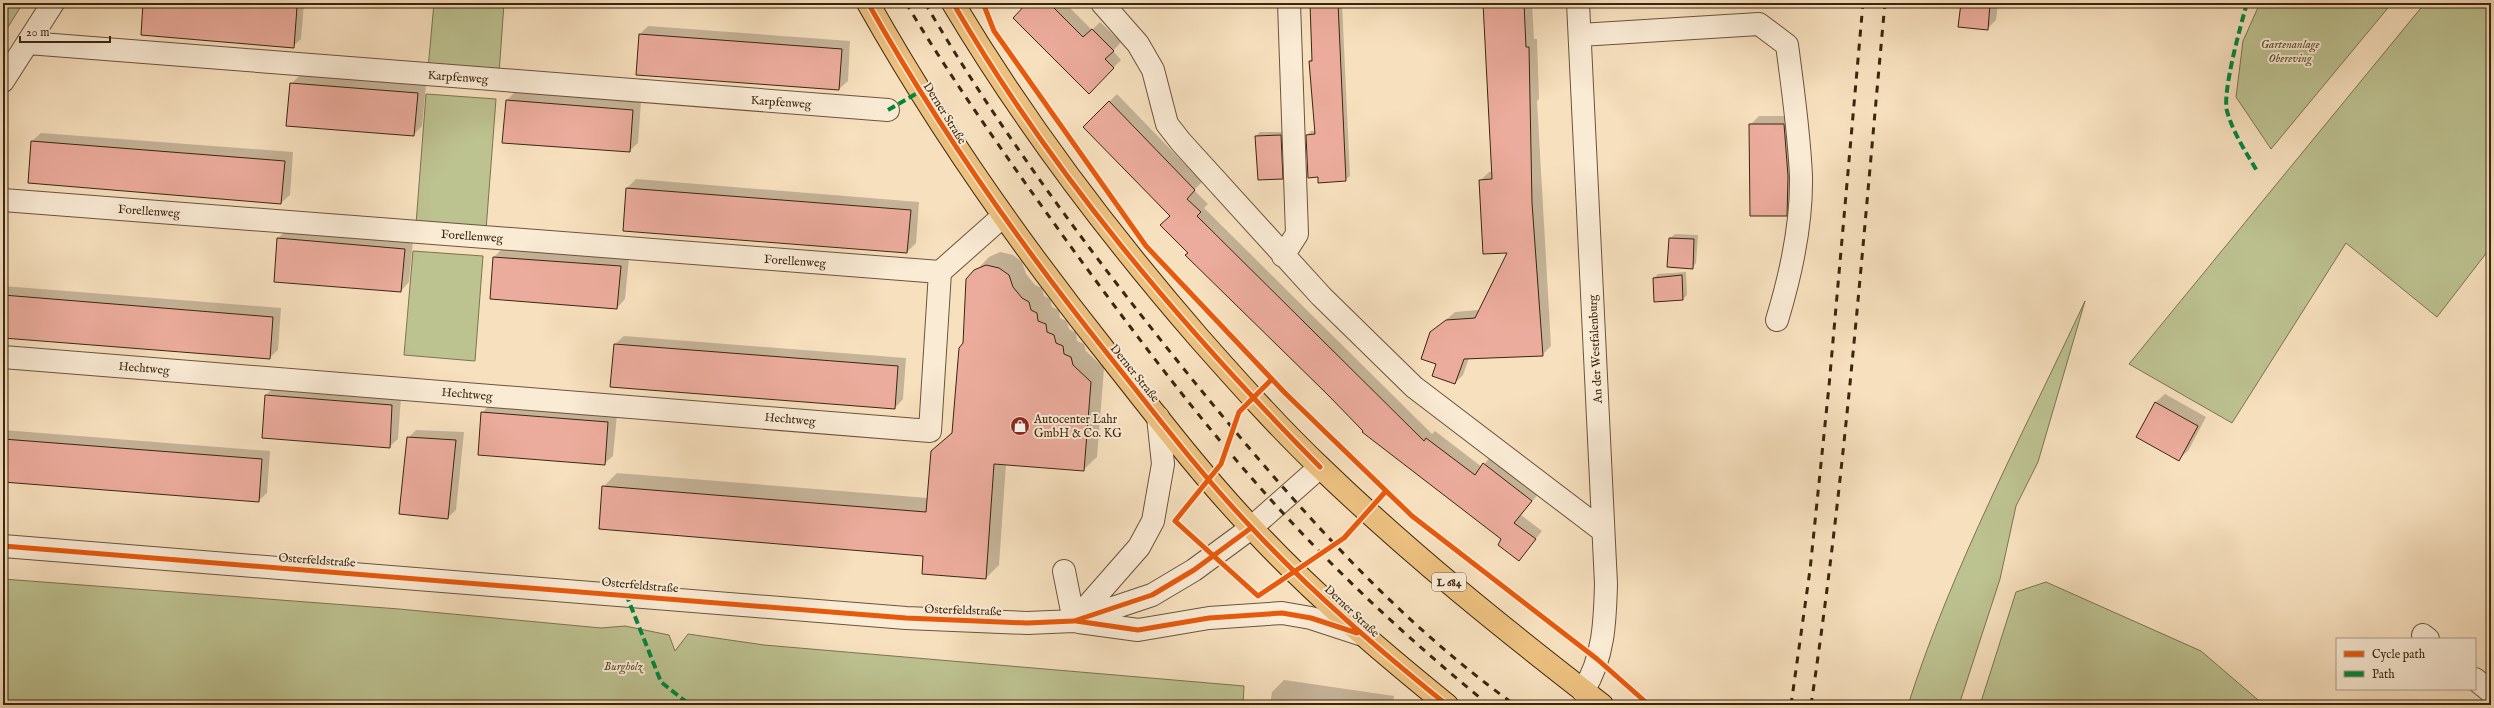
<svg xmlns="http://www.w3.org/2000/svg" width="2494" height="708" viewBox="0 0 2494 708" font-family="'IM FELL English',serif">
	<style>
		.green { fill: #bdc291; stroke: #7c7450 }
		.shadow { fill: #0003 }
		.building { fill: #ecac9d; stroke: #3b260e }
		.lines { fill: none; stroke-linecap: round; stroke-linejoin: round }
		.minor-casing { stroke: #6a543a; stroke-width: 24 }
		.major-casing { stroke: #3b260e; stroke-width: 24 }
		.minor { stroke: #faebd5; stroke-width: 22 }
		.major { stroke: #ecc07f; stroke-width: 22 }
		.rail { stroke: #3b260e; stroke-width: 3; stroke-dasharray: 7 7; stroke-linecap: butt }
		.quiet { stroke: #00873e; stroke-width: 4; stroke-dasharray: 8 4; stroke-linecap: butt }
		.cycleway-casing { stroke: #faebd5; stroke-width: 8 }
		.cycleway { stroke: #e8590c; stroke-width: 5 }
		.labels { text-anchor: middle; stroke-width: 4; stroke-linejoin: round; paint-order: stroke }
		.shield { fill: #faebd5; stroke: #74614a; stroke-width: 1 }
		.shield-label { font-size: 11px; font-weight: bold; fill: #3b260e }
		.park-label { font-size: 12px; font-style: italic; fill: #5c4d2f; stroke: #faebd5 }
		.street-label { font-size: 12px; fill: #3b260e; stroke: #faebd5 }
		.poi-label { font-size: 12px; fill: #3b260e; stroke: #faebd5; text-anchor: start }
	</style>
	<rect width="100%" height="100%" fill="#f7e0be"/>
	<filter id="stains"><feTurbulence type="fractalNoise" baseFrequency=".005" numOctaves="4"/><feColorMatrix values="0 0 0 0 .2 0 0 0 0 .09 0 0 0 0 .02 0 0 0 .5 -.17"/></filter>
	<radialGradient id="worn" r=".72"><stop offset=".6" stop-color="#630" stop-opacity="0"/><stop offset="1" stop-color="#630" stop-opacity=".3"/></radialGradient>
	<path class="green" d="M3,3H23L3,35Z
		M434,3H504L499,74L428,69Z
		M2260,3H2392L2271,149L2236,97L2243,41Z
		M2425,3H2491V247L2437,317L2346,243L2232,423L2129,364Z
		M426,94L496,99L486,230L416,224Z
		M413,251L483,256L475,361L404,355Z
		M2085,301L2038,462L2016,506L2000,579L1959,705H1908C1952,567 2024,432 2085,301Z
		M3,579L399,609L601,628L625,626L669,635L675,651L688,634L764,645L1244,686L1243,705H3Z
		M2046,582L2201,651L2264,705H1980L2016,592Z"/>
	<path class="shadow" d="M144,3H304L301,39L293,46Z
		M1028,3H1065L1092,30L1100,22L1121,42L1113,51L1121,60L1089,92Z
		M1311,3H1342L1350,176L1345,180L1319,176L1307,135L1311,131H1316L1310,61L1313,58Z
		M1484,3H1532L1534,39H1537L1539,99L1537,101L1551,346L1542,355L1469,358L1463,375L1455,383L1437,363L1431,333L1455,312L1479,310L1508,252L1480,181L1489,172H1492Z
		M1962,3H1998L1996,20L1987,29Z
		M648,26L850,41L848,81L839,89L640,34Z
		M300,75L426,85L422,126L413,135L291,84Z
		M515,92L641,102L638,143L629,151L507,100Z
		M1117,94L1202,182L1194,190L1208,204L1204,208L1432,434L1435,431L1482,467L1491,456L1539,493L1521,515L1542,531L1519,559L1502,539L1365,431L1189,253L1171,215L1084,127Z
		M1759,116H1793L1795,206L1786,215L1750,125Z
		M1260,132H1285L1286,174L1282,178L1256,136Z
		M41,133L293,152L290,195L281,203L29,182L32,141Z
		M636,179L919,202L916,243L907,252L624,230L627,188Z
		M287,230L413,241L409,282L401,291L278,238Z
		M1675,234L1698,235L1696,263L1692,268L1670,238Z
		M503,248L629,258L625,299L617,308L491,298L494,257Z
		M1000,252L1013,255L1022,262L1026,274L1035,285L1042,288L1044,296L1050,299L1052,307L1059,310L1060,318L1067,321L1069,329L1076,333L1077,341L1084,344L1086,351L1104,368L1097,457L1083,470L1006,464L999,565L986,578L924,555L603,487L617,473L928,498L932,452L953,431L964,344L967,280L989,257Z
		M1686,272L1687,295L1683,299L1655,301L1654,278L1658,274Z
		M3,286L281,308L278,350L269,358L3,337Z
		M624,336L906,358L903,399L895,408L615,344Z
		M274,387L401,397L398,439L389,447L266,395Z
		M2165,394L2206,417L2188,451L2179,459L2137,436L2156,402Z
		M490,404L617,414L613,456L604,464L482,413Z
		M3,430L270,451L267,493L258,501L3,481Z
		M416,430L464,432L456,510L447,518L408,438Z
		M1284,680L1394,696L1393,705H1270L1272,692Z"/>
	<path class="building" d="M143,3H246L297,7L294,48L141,35Z
		M1027,3H1049L1083,37L1092,29L1114,51L1105,59L1114,68L1089,94L1013,18Z
		M1310,3H1338L1346,181L1318,183V177L1308,178L1306,135L1315,134L1309,61H1312Z
		M1483,3H1524L1526,47H1529L1532,203L1543,356L1464,359L1455,384L1432,376L1436,364L1421,359L1430,332L1446,320L1475,318L1507,253L1483,254L1479,180L1492,179Z
		M1961,3H1990L1988,30L1958,27Z
		M639,34L842,49L839,90L636,75Z
		M290,83L418,93L414,136L286,126Z
		M506,100L633,110L630,152L502,143Z
		M1109,101L1195,190L1187,199L1201,212L1197,216L1424,441L1426,438L1475,475L1483,463L1532,501L1514,523L1536,539L1519,561L1498,545L1501,539L1362,432L1363,431L1327,394L1185,255L1188,253L1160,225L1170,216L1083,127Z
		M1749,124H1784L1788,176L1787,216H1750Z
		M1281,135L1283,179L1258,180L1255,136Z
		M31,141L285,161L281,204L28,183Z
		M626,188L911,210L907,253L623,231Z
		M277,238L405,249L401,292L274,282Z
		M1669,238L1694,239L1693,269L1667,267Z
		M493,257L621,266L617,309L490,299Z
		M986,265L999,268L1009,275L1013,287L1022,298L1029,302L1031,310L1037,313L1038,321L1046,324L1047,332L1054,335L1056,343L1063,346L1064,354L1071,357L1073,365L1091,382L1084,471L994,464L986,579L922,574L923,556L599,529L602,486L926,512L931,451L952,433L959,348L963,343L966,279L974,270Z
		M1682,275L1683,300L1654,302L1653,278Z
		M3,295L273,317L270,359L3,338Z
		M614,344L898,366L895,409L610,387Z
		M265,395L392,405L390,448L262,438Z
		M2155,402L2198,426L2179,461L2136,437Z
		M481,412L608,422L605,465L478,455Z
		M407,437L456,440L448,519L399,514Z
		M3,439L262,459L259,502L3,482Z"/>
	<g class="lines">
		<g class="minor-casing">
			<path id="minor" d="M1102,3L1138,44L1153,70L1167,124L1181,142L1321,296L1414,387L1603,531
				M1578,3L1606,584C1605,621 1604,658 1583,691
				M1580,35L1759,24L1787,45C1793,89 1799,132 1801,176C1802,225 1791,274 1777,320
				M28,43L888,110
				M3,81L53,3
				M3,200L940,272
				M1283,256L1297,234L1289,3
				M3,357L930,431L940,272L1002,217
				M3,546L906,618L1027,623L1074,621L1152,595L1194,570L1251,528L1320,467
				M1064,571L1074,621
				M1075,620L1139,547L1153,521L1163,464L1158,417
				M1079,622L1138,630L1209,618L1282,613L1311,618L1360,634
				M2423,635L2428,639
				M2475,679L2491,692"/>
		</g>
		<g class="major-casing">
			<path id="major" d="M868,3C938,128 1017,240 1106,352C1153,411 1198,471 1250,526C1310,591 1378,649 1447,705
				M953,3C1024,122 1108,233 1199,338C1238,382 1278,427 1321,468C1409,553 1505,630 1602,705"/>
		</g>
		<use href="#minor" class="minor"/>
		<use href="#major" class="major"/>
		<path class="rail" d="M906,3C955,85 1010,162 1066,240C1117,310 1170,381 1226,448C1304,542 1394,628 1489,705
			M925,3C1003,137 1098,263 1196,384C1291,500 1392,617 1515,705
			M1791,705L1810,570L1829,386L1863,3
			M1811,705C1846,472 1863,237 1885,3"/>
		<path class="quiet" d="M2247,3C2241,24 2222,92 2227,111C2233,133 2246,152 2257,171
			M888,110L919,92
			M626,594L661,682L690,705"/>
		<g class="cycleway-casing">
			<path id="cycleway" d="M868,3C938,128 1017,240 1106,352C1153,411 1198,471 1250,526C1310,591 1378,649 1447,705
				M953,3C1052,174 1182,327 1320,467
				M983,3L994,31L1146,246L1285,393L1412,516L1597,659L1649,705
				M1272,379L1239,412L1221,464L1175,521L1258,596L1344,538L1386,491
				M3,546L906,618L1027,623L1074,621L1152,595L1194,570L1251,528
				M1076,621L1138,630L1209,618L1282,613L1311,618L1357,633"/>
		</g>
		<use href="#cycleway" class="cycleway"/>
	</g>
	<defs>
		<g id="shop-disc" transform="scale(1)"><circle r="9.5" fill="#8f2418" stroke="#faebd5"/><path d="M-5-2.5h2.3a2.7 3.5 0 0 1 5.4 0H5L5.5 6h-11ZM-1.5-2.5h3a1.5 2.3 0 0 0-3 0Z" fill="#fff"/></g>
	</defs>
	<g fill-rule="evenodd">
		<use href="#shop-disc" x="1020" y="426"/>
	</g>
	<g class="labels">
		<rect class="shield" x="1432" y="573" width="34" height="18" rx="3"/>
		<g class="shield-label">
			<text x="1449" y="586">L 684</text>
		</g>
		<g class="park-label">
			<text x="2290" y="48">Gartenanlage<tspan x="2290" dy="14">Obereving</tspan></text>
			<text x="623" y="670">Burgholz</text>
		</g>
		<g class="street-label">
			<text transform="translate(458 77) rotate(4)" y="4">Karpfenweg</text>
			<text transform="translate(781 102) rotate(4)" y="4">Karpfenweg</text>
			<text transform="translate(945 113) rotate(58)" y="4">Derner Straße</text>
			<text transform="translate(149 211) rotate(4)" y="4">Forellenweg</text>
			<text transform="translate(472 236) rotate(4)" y="4">Forellenweg</text>
			<text transform="translate(795 261) rotate(4)" y="4">Forellenweg</text>
			<text transform="translate(1595 349) rotate(-93)" y="4">An der Westfalenburg</text>
			<text transform="translate(144 368) rotate(5)" y="4">Hechtweg</text>
			<text transform="translate(1135 373) rotate(51)" y="4">Derner Straße</text>
			<text transform="translate(467 394) rotate(5)" y="4">Hechtweg</text>
			<text transform="translate(790 419) rotate(5)" y="4">Hechtweg</text>
			<text transform="translate(317 560) rotate(4)" y="4">Osterfeldstraße</text>
			<text transform="translate(640 585) rotate(5)" y="4">Osterfeldstraße</text>
			<text transform="translate(963 610) rotate(2)" y="4">Osterfeldstraße</text>
			<text transform="translate(1352 611) rotate(43)" y="4">Derner Straße</text>
		</g>
		<g class="poi-label">
			<text x="1034" y="423">Autocenter Lahr<tspan x="1034" dy="14">GmbH &amp; Co. KG</tspan></text>
		</g>
	</g>
	<rect width="2494" height="708" fill="none" stroke="#f7e0be" stroke-width="16"/>
	<rect x="4" y="4" width="2486" height="700" fill="none" stroke="#3b260e" stroke-width="2"/>
	<rect x="8" y="8" width="2478" height="692" fill="none" stroke="#3b260e"/>
	<rect x="2336" y="638" width="140" height="52" fill="#faebd5" stroke="#ae9c85"/>
	<rect x="2344" y="651" width="20" height="6" fill="#e8590c" stroke="#ae9c85"/>
	<text x="2372" y="658" font-size="12" fill="#3b260e">Cycle path</text>
	<rect x="2344" y="671" width="20" height="6" fill="#00873e" stroke="#ae9c85"/>
	<text x="2372" y="678" font-size="12" fill="#3b260e">Path</text>
	<path d="M20 36v6h90v-6" fill="none" stroke="#3b260e" stroke-width="2"/>
	<text x="26" y="36" font-size="12" fill="#3b260e" stroke="#faebd5" stroke-width="3" paint-order="stroke">20 m</text>
	<rect width="100%" height="100%" filter="url(#stains)"/>
	<rect width="100%" height="100%" fill="url(#worn)"/>
</svg>
